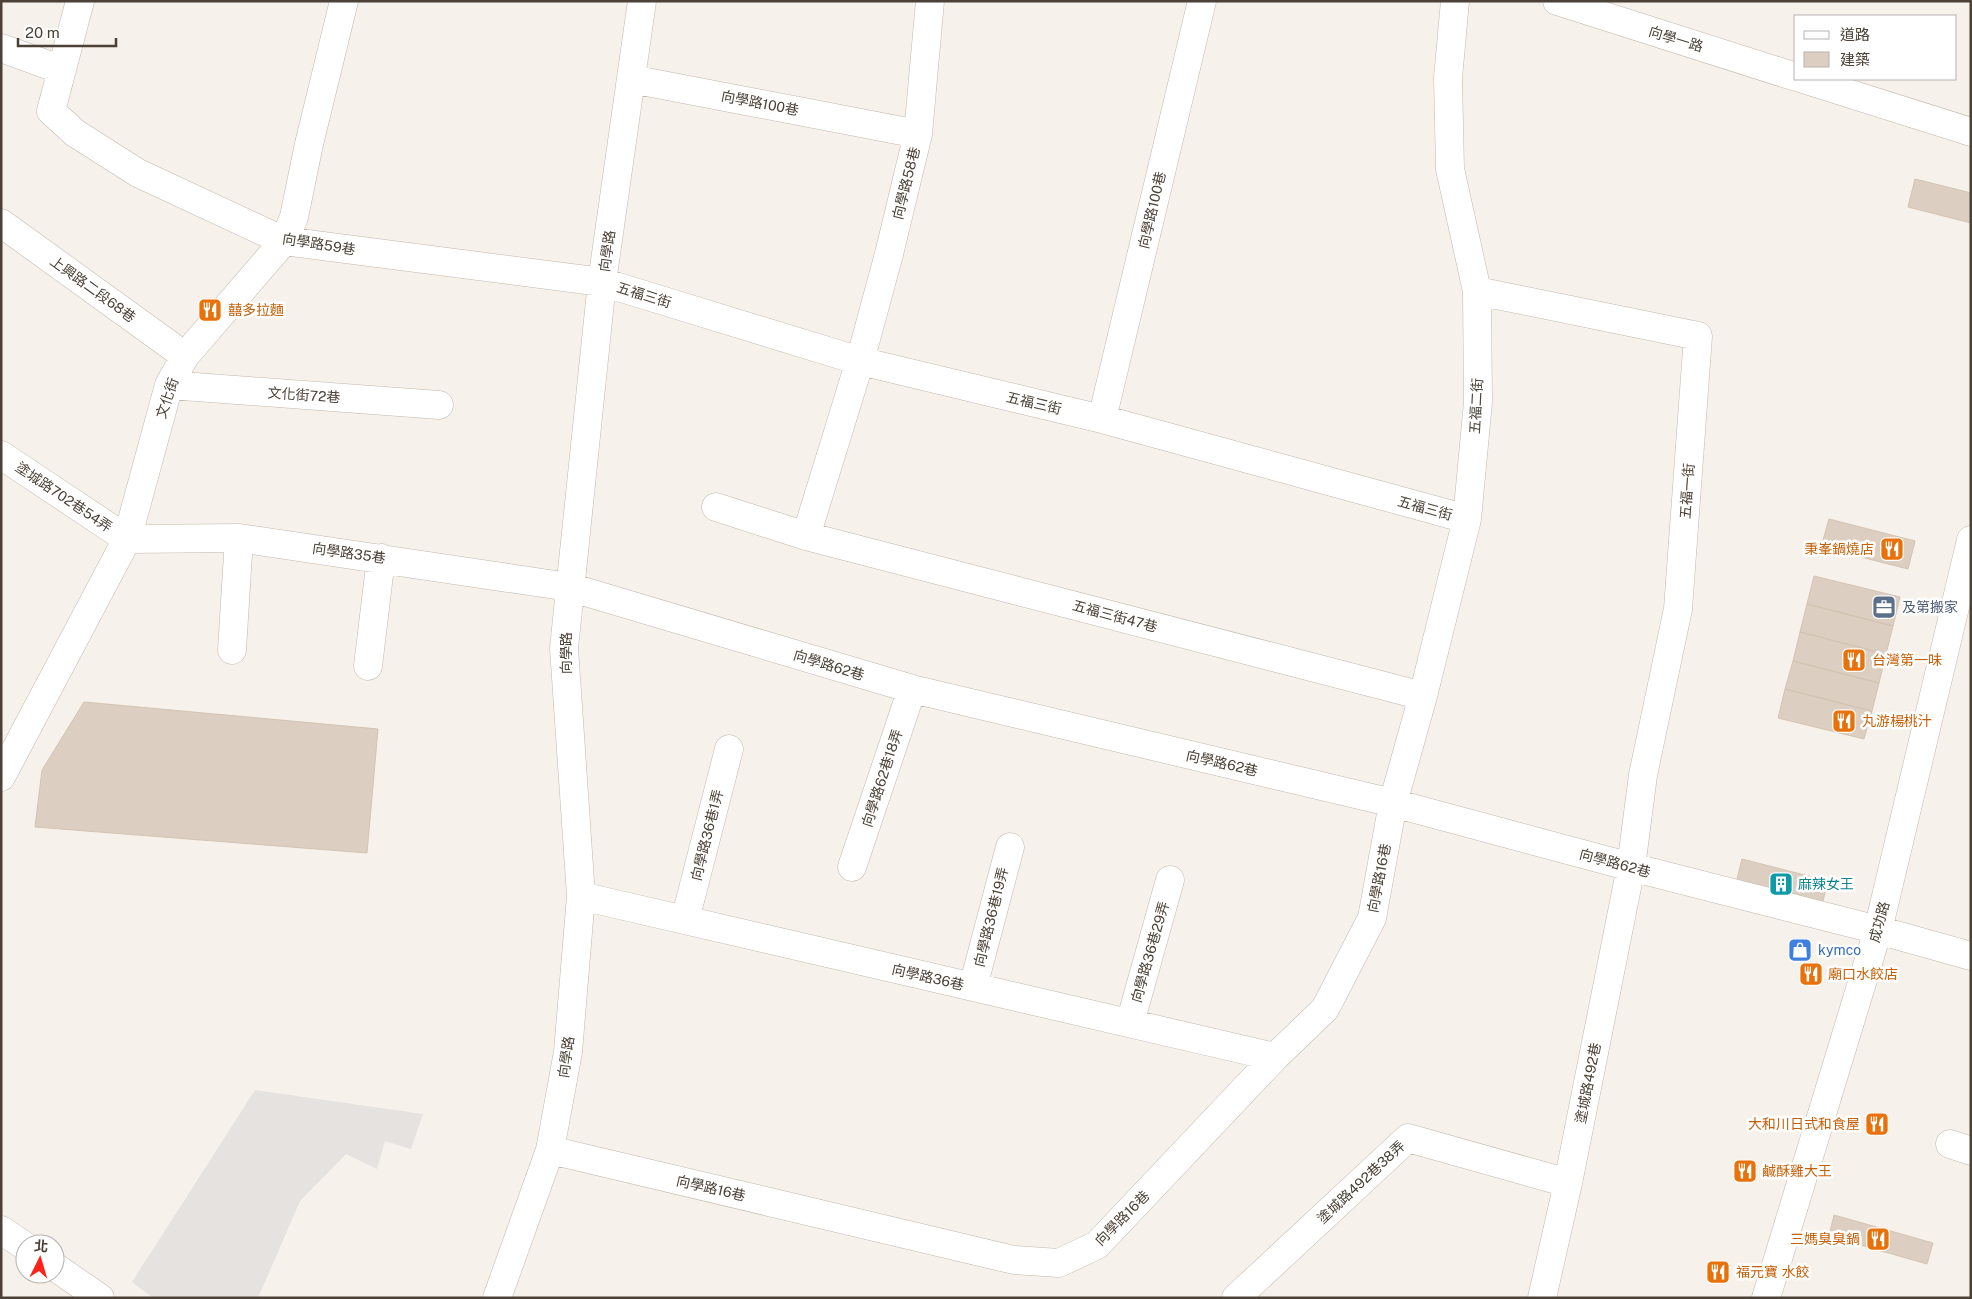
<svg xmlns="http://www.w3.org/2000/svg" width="1972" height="1299" viewBox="0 0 1972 1299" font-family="'Public Sans','Noto Sans TC',sans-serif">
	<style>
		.parking { fill: #e5e2df }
		.building { fill: #dccfc2; stroke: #d4c3b1 }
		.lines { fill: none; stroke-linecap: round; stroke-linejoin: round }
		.minor-casing { stroke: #c3b8ac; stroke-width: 29 }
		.minor { stroke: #fff; stroke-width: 28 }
		.labels { text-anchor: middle; stroke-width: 5; stroke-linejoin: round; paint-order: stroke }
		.street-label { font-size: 14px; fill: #4b4137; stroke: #fff }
		.food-label { font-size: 14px; fill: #c56008; stroke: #fff; text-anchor: start }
		.service-label { font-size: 14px; fill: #4e5e75; stroke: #fff; text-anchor: start }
		.culture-label { font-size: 14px; fill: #0d838f; stroke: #fff; text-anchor: start }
		.shop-label { font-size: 14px; fill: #366cbe; stroke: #fff; text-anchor: start }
	</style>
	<rect width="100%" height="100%" fill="#f6f1eb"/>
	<path class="parking" d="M255,1090L423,1114L411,1149L385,1141L377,1169L346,1154L300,1201L258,1298H153L132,1282Z"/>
	<path class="building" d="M1915,179L1971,193V223L1908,207Z
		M1829,519L1915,541L1908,569L1821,547Z
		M1814,576L1900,597L1893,626L1807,604Z
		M1807,604L1893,626L1886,654L1800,632Z
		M1800,632L1886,654L1879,683L1793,661Z
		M1793,661L1879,683L1872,711L1785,689Z
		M1785,689L1872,711L1864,739L1778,718Z
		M84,702L378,729L367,853L35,827L42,770Z
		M1742,859L1828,881L1821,909L1735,887Z
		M1834,1215L1933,1243L1927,1264L1829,1236Z"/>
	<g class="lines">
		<g class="minor-casing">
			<path id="minor" d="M80,1L51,111L75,133L138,173L284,241L602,282L860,361L1102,419L1467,519
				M1557,1L1796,77
				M1,48L62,70
				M631,79L918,134
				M1803,79L1971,132
				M1,223L185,356
				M1477,291L1698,336L1678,609L1643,775L1631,867L1568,1183L1542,1298
				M169,385L439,405
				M1102,419L1202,1
				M1,455L127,539L239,538L569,587L912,689L1393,803L1631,867L1878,930L1971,956
				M716,507L806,536L1423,696
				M806,536L860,361L889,254L918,134L930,1
				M232,650L239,538
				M368,666L381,558
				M1,777L127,539L169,385L185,356L284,241L294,217L309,144L344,1
				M852,867L912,689
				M581,896L1275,1057
				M685,920L729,749
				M973,987L1010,847
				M1130,1023L1170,880
				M1950,1144L1971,1151
				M550,1150L1014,1260L1059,1263L1097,1245L1275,1057L1325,1009L1372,918L1393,803L1423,696L1467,519L1478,402L1477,291L1450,169L1448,78L1455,1
				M1,1230L25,1246
				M55,1267L100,1298
				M497,1298L550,1150L568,1052L581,896L564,648L602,282L642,1
				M1236,1298L1408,1138L1568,1183
				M1766,1298L1878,930L1971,540"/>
		</g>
		<use href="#minor" class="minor"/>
	</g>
	<defs>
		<g id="restaurant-square" transform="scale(1.25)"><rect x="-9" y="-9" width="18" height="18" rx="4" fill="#e8710a" stroke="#fff"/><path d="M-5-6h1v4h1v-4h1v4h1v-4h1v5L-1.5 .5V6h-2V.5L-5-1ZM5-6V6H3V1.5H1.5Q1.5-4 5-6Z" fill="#fff"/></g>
		<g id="office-square" transform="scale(1.25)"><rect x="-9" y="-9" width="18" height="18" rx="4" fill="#5c6f8a" stroke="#fff"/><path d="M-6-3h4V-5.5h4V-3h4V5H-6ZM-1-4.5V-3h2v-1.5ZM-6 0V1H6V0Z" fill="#fff"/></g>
		<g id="building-square" transform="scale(1.25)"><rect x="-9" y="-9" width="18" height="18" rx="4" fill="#0f9aa8" stroke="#fff"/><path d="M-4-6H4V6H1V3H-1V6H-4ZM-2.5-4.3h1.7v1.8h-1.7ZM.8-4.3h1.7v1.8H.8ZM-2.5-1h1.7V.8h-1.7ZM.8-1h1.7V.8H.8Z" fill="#fff"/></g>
		<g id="shop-square" transform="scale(1.25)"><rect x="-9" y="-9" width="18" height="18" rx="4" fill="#3f7fe0" stroke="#fff"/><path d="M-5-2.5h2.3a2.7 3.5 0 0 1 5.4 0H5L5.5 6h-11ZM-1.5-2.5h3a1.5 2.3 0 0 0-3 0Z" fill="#fff"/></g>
	</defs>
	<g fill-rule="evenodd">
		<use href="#restaurant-square" x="210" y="310"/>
		<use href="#restaurant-square" x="1892" y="549"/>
		<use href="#office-square" x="1884" y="607"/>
		<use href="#restaurant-square" x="1854" y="660"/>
		<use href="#restaurant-square" x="1844" y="721"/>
		<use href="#building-square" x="1781" y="884"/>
		<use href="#shop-square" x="1800" y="950"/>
		<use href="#restaurant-square" x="1811" y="974"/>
		<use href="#restaurant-square" x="1877" y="1124"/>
		<use href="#restaurant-square" x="1745" y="1171"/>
		<use href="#restaurant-square" x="1878" y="1239"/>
		<use href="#restaurant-square" x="1718" y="1272"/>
	</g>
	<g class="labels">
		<g class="street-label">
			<text transform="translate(1676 39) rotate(17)" y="5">向學一路</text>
			<text transform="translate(760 103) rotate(11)" y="5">向學路100巷</text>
			<text transform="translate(906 183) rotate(-76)" y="5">向學路58巷</text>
			<text transform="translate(1152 210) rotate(-77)" y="5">向學路100巷</text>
			<text transform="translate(319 244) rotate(9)" y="5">向學路59巷</text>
			<text transform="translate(607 251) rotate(-82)" y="5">向學路</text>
			<text transform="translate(93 289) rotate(36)" y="5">上興路二段68巷</text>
			<text transform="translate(644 295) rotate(17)" y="5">五福三街</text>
			<text transform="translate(304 395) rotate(4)" y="5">文化街72巷</text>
			<text transform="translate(167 398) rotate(-71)" y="5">文化街</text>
			<text transform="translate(1034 403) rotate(13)" y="5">五福三街</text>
			<text transform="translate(1476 406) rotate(-87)" y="5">五福二街</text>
			<text transform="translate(1687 491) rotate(-86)" y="5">五福一街</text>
			<text transform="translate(64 497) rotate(34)" y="5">塗城路702巷54弄</text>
			<text transform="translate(1425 508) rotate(15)" y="5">五福三街</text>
			<text transform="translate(349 553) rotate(8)" y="5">向學路35巷</text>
			<text transform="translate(1115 616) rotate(15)" y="5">五福三街47巷</text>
			<text transform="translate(566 653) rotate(-90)" y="5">向學路</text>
			<text transform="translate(829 665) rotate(17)" y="5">向學路62巷</text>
			<text transform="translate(1222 763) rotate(13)" y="5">向學路62巷</text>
			<text transform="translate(882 778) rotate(-72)" y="5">向學路62巷18弄</text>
			<text transform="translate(707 835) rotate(-76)" y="5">向學路36巷1弄</text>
			<text transform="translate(1615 863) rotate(15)" y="5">向學路62巷</text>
			<text transform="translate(1379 878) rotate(-79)" y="5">向學路16巷</text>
			<text transform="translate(991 917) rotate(-76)" y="5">向學路36巷19弄</text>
			<text transform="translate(1879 922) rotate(-75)" y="5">成功路</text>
			<text transform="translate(1150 952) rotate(-74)" y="5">向學路36巷29弄</text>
			<text transform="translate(928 977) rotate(13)" y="5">向學路36巷</text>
			<text transform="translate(566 1057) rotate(-82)" y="5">向學路</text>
			<text transform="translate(1588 1083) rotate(-79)" y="5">塗城路492巷</text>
			<text transform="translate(1361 1182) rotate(-43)" y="5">塗城路492巷38弄</text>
			<text transform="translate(711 1188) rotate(13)" y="5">向學路16巷</text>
			<text transform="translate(1122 1218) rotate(-45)" y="5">向學路16巷</text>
		</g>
		<g class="food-label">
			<text x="228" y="315">囍多拉麵</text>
			<text x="1874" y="554" text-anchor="end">秉峯鍋燒店</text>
			<text x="1872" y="665">台灣第一味</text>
			<text x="1862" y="726">丸游楊桃汁</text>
			<text x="1828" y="979">廟口水餃店</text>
			<text x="1860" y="1129" text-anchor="end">大和川日式和食屋</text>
			<text x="1762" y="1176">鹹酥雞大王</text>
			<text x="1860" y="1244" text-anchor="end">三媽臭臭鍋</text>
			<text x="1736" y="1277">福元寶 水餃</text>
		</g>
		<g class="service-label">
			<text x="1902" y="612">及第搬家</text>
		</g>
		<g class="culture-label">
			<text x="1798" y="889">麻辣女王</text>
		</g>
		<g class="shop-label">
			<text x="1818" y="955">kymco</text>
		</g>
	</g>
	<rect width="1972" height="1299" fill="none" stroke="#4b4137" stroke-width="5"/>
	<rect x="1794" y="15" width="162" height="65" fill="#ffffff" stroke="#b7b3af"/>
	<rect x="1804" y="31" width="25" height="8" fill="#ffffff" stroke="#b7b3af"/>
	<text x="1840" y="40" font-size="15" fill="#4b4137">道路</text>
	<rect x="1804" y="52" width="25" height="15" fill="#dccfc2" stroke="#b7b3af"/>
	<text x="1840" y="65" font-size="15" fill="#4b4137">建築</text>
	<g transform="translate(40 1259) rotate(5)"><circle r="24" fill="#ffffff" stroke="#b7b3af"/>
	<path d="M0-4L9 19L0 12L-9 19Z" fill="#ff2219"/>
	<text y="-8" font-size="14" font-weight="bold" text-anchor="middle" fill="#4b4137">北</text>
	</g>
	<path d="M18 38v8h98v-8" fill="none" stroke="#4b4137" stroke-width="2.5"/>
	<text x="25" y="38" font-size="15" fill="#4b4137" stroke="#ffffff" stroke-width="4" paint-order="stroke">20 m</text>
</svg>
